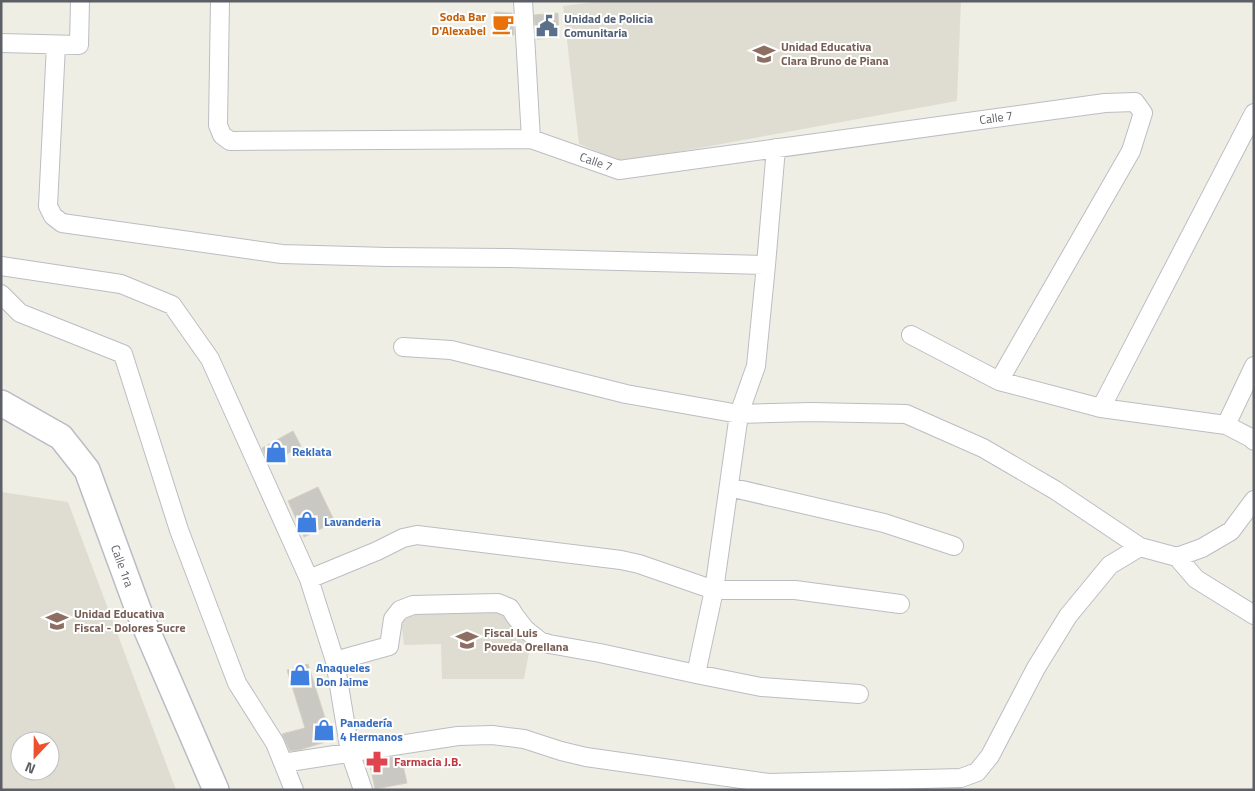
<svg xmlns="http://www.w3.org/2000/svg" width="1255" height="791" viewBox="0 0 1255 791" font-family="'Titillium Web',sans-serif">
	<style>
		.education { fill: #dfddd2; fill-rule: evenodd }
		.building { fill: #cac8c2; stroke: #d4d1c3 }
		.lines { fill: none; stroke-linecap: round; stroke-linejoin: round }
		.street-casing { stroke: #bcbdc3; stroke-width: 20 }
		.secondary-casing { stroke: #babcc3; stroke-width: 28 }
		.street { stroke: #fff; stroke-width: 18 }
		.secondary { stroke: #fff; stroke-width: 25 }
		.labels { text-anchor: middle; stroke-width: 4; stroke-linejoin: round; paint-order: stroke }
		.food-label { font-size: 12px; font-weight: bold; fill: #c56008; stroke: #fff; text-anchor: end }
		.service-label { font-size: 12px; font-weight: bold; fill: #4e5e75; stroke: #fff; text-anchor: start }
		.education-label { font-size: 12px; font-weight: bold; fill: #785e54; stroke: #fff; text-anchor: start }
		.street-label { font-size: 12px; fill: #5c5f65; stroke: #fff }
		.shop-label { font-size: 12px; font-weight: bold; fill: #366cbe; stroke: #fff; text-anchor: start }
		.health-label { font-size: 12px; font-weight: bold; fill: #be3a42; stroke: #fff; text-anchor: start }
	</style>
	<rect width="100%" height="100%" fill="#efeee4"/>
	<path class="education" d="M602,1H961L957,101L623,162L579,144L563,6Z
		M1,492L68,502L176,790H1ZM20,741H50V771H20Z
		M498,605L532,637L524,679H442L441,644L404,645L400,611Z"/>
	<path class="building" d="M495,12L512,13V16H513L514,35H494Z
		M558,13L559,38L537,39V34H536L534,15Z
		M293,431L301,446L269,464L262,448Z
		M318,487L335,522L304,537L288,501Z
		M308,664L332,740L299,750L290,751L282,734L305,728L287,670Z
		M401,756L407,783L375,789L369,761Z"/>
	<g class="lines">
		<g class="street-casing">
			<path id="street" d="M220,1L218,125L222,135L230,141L531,139L619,170L1105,103L1135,102L1143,113L1131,151L999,381
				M523,1L531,139
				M1,43L79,45L80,1
				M56,45L48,206L53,216L62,223L282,254L387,257L506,258L766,265
				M1,266L121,284L172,305L210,359L309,579L335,661L350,752L363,790
				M1,294L20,313L123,354L179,530L237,683L275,743L294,790
				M911,335L999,381L1101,408L1226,425L1251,438L1254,441
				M403,347L451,350L626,394L739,414L811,412L906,414L983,448L1055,490L1140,547L1177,557L1202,548L1231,531L1254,500
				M1101,408L1254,113
				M1226,425L1254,366
				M729,487L884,523L954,546
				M1177,557L1196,579L1254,615
				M309,579L377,551L403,538L417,535L621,560L639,564L714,590H795L900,604
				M335,661L389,646L393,619L400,610L413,605L498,603L510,608L515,616L525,629L540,641L549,644L600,653L696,674L761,687L859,694
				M696,674L714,590L739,414L756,366L766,265L776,148
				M283,763L458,736L492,735L524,739L561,751L586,757L769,783L961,778L977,772L990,756L1036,668L1068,616L1110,565L1140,547"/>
		</g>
		<g class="secondary-casing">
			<path id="secondary" d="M1,403L61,437L87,470L139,612L216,790"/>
		</g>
		<use href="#street" class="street"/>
		<use href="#secondary" class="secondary"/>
	</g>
	<defs>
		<g id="cafe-bare" transform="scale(1.725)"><path d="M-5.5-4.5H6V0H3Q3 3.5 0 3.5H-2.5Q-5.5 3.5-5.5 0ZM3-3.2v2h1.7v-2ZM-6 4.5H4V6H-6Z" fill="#e8710a" stroke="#fff" stroke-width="2.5" paint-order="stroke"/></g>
		<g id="civic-bare" transform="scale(1.725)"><path d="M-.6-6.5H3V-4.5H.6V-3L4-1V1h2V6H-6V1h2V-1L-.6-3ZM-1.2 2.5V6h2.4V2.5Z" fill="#5c6f8a" stroke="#fff" stroke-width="2.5" paint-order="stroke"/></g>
		<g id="school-bare" transform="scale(1.725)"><path d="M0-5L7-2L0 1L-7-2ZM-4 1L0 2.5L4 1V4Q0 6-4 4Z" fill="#8d6e63" stroke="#fff" stroke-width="2.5" paint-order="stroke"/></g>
		<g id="shop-bare" transform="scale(1.725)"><path d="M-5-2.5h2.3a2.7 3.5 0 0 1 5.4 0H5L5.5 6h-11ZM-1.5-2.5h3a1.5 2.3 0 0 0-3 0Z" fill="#3f7fe0" stroke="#fff" stroke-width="2.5" paint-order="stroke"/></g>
		<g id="pharmacy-bare" transform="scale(1.725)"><path d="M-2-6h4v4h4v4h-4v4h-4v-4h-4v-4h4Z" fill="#e0444e" stroke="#fff" stroke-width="2.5" paint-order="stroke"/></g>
	</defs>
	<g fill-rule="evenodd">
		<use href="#cafe-bare" x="503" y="24"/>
		<use href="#civic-bare" x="547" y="26"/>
		<use href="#school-bare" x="764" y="54"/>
		<use href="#shop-bare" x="276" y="452"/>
		<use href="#shop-bare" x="307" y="522"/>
		<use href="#school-bare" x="57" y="621"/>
		<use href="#school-bare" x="467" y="640"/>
		<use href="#shop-bare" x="300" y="675"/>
		<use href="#shop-bare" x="324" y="730"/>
		<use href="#pharmacy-bare" x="377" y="762"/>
	</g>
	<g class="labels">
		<g class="food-label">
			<text x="486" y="21">Soda Bar<tspan x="486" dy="14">D'Alexabel</tspan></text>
		</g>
		<g class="service-label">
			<text x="564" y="23">Unidad de Policia<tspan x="564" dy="14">Comunitaria</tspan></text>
		</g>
		<g class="education-label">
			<text x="781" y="51">Unidad Educativa<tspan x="781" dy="14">Clara Bruno de Piana</tspan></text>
			<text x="74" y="618">Unidad Educativa<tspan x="74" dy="14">Fiscal - Dolores Sucre</tspan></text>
			<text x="484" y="637">Fiscal Luis<tspan x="484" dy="14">Poveda Orellana</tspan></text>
		</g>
		<g class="street-label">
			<text transform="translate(996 118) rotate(-8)" y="4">Calle 7</text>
			<text transform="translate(596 162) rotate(19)" y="4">Calle 7</text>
			<text transform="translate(122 566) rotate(70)" y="4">Calle 1ra</text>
		</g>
		<g class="shop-label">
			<text x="292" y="456">Reklata</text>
			<text x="324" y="526">Lavanderia</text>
			<text x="316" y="672">Anaqueles<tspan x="316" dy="14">Don Jaime</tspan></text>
			<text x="340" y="727">Panadería<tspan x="340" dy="14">4 Hermanos</tspan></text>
		</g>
		<g class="health-label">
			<text x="394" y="766">Farmacia J.B.</text>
		</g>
	</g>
	<rect width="1255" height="791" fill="none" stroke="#5c5f65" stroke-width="5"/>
	<g transform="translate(35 756) rotate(202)"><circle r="24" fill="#ffffff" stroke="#bebfc1"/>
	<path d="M0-4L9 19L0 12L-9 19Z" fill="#ec522d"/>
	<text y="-8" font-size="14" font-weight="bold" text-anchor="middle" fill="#5c5f65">N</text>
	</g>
</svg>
